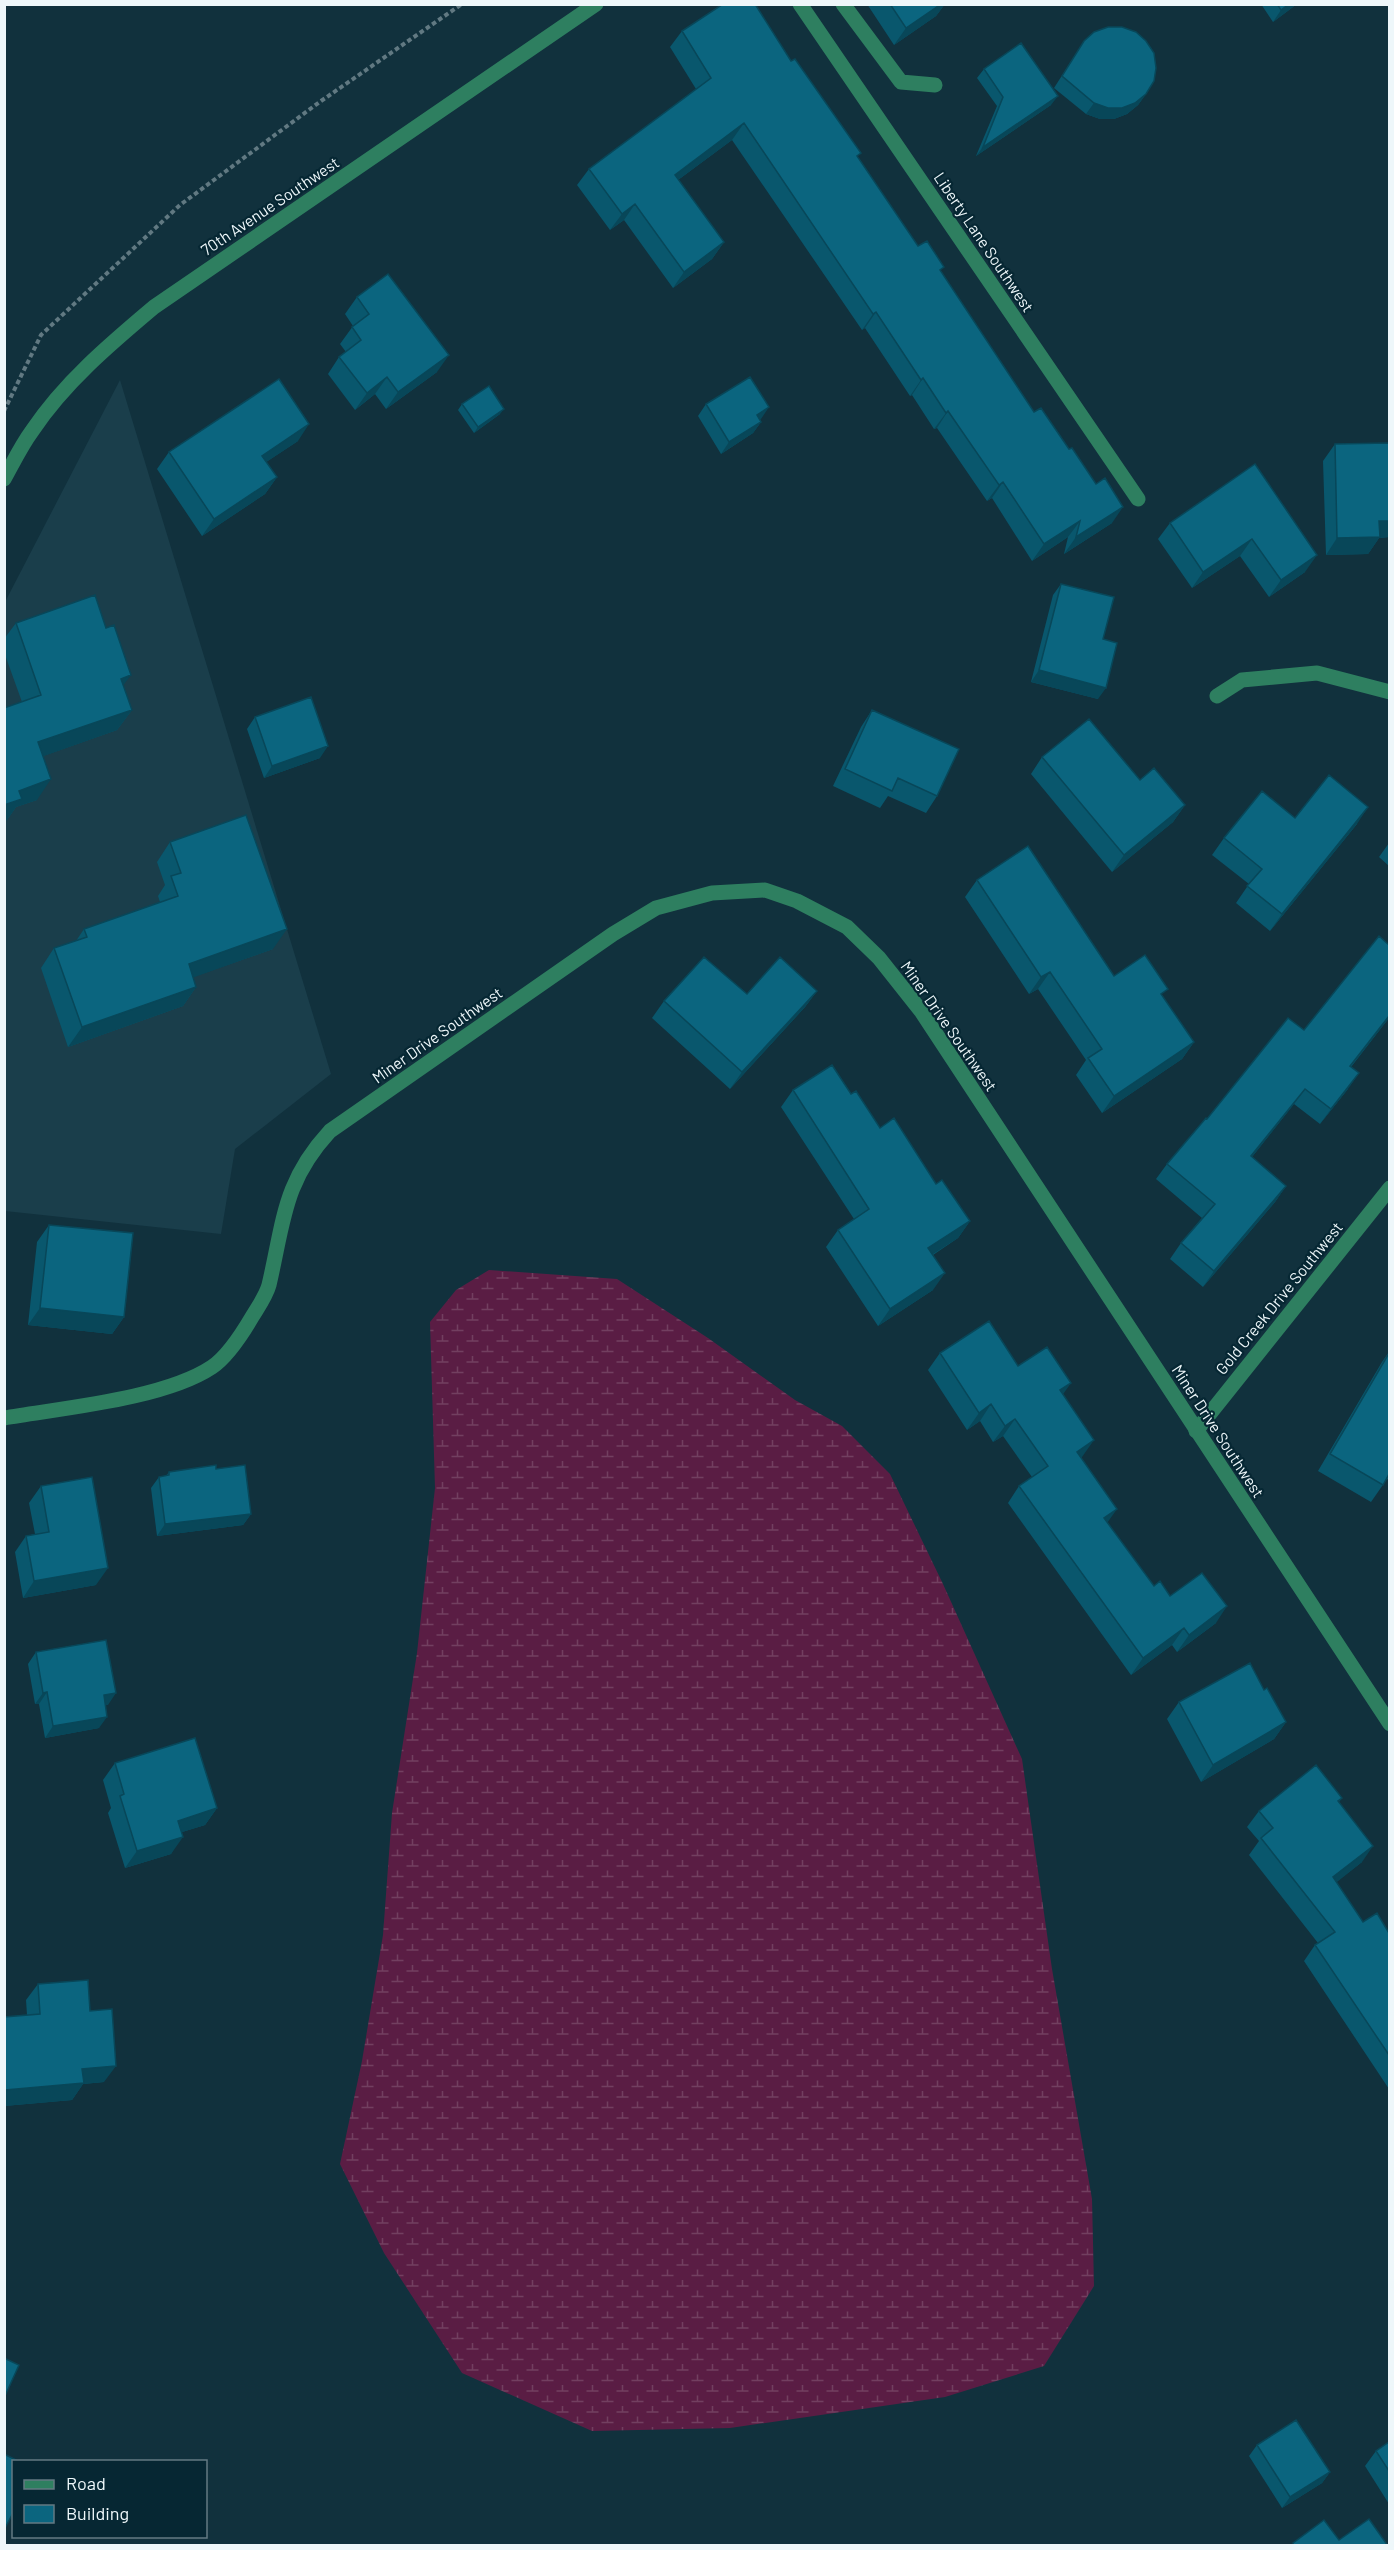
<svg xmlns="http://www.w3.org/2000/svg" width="1394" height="2550" viewBox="0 0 1394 2550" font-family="Barlow,sans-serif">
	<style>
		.built { fill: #1a3e4b }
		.wetland { fill: url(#wetland-marsh) }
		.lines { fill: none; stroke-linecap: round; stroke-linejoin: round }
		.path { stroke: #617982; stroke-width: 4; stroke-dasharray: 4.5 3; stroke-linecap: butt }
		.service { stroke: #2e7f60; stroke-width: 15 }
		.minor { stroke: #2e7f60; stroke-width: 15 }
		.tertiary { stroke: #2e7f60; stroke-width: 15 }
		.wall { fill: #09576d }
		.shaded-wall { fill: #084759 }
		.building { fill: #0b657f; stroke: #084759; stroke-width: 1.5 }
		.labels { text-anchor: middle; stroke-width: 4.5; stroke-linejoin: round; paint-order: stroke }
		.street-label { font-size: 16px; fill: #eef7fa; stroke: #062733 }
	</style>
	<defs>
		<pattern id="wetland-marsh" width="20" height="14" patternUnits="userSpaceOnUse" patternTransform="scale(1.5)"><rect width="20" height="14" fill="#5a1d44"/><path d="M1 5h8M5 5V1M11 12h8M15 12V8" fill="none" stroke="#723f60"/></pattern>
	</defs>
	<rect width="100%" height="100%" fill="#11313d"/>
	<path class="built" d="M120,380L331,1074L235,1149L221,1234L5,1211L4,604Z"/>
	<path class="wetland" d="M489,1270L617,1279L708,1338L795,1400L842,1426L890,1474L943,1584L1022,1759L1052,1969L1092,2199L1094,2286L1044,2366L945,2397L730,2428L592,2431L462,2373L384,2253L340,2164L362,2061L383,1935L392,1813L417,1653L435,1488L430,1322L456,1290Z"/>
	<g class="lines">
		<path class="path" d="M4,411L41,335L180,205L321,101L462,4"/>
		<path class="service" d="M843,4L901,82L935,85"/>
		<path class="minor" d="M800,4L1138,499
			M1217,696L1242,680L1317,673L1390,692
			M1196,1431L1390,1188"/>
		<path class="tertiary" d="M4,479C13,463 21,446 32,431C64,383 110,344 154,307L596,4
			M4,1418C62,1408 164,1399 212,1367C228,1356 242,1334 252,1317C258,1307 266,1296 269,1285C284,1221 283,1182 330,1131L613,934L656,908L712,893L765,890L797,901L847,927L879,958L921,1011L1390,1724"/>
	</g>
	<path class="wall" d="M867,4H945L936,16L894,45Z
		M1261,4H1297L1273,22Z
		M682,31L791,61L918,246L941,272L1034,412L1112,523L1064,554L1068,537L1032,561L992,498L987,501L937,428L934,429L912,395L910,396L865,328L862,330L732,140L678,180L724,242L712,259L673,288L624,220L610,230L577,185L589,169L696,89L670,47Z
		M1084,41L1146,94L1138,105L1127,114L1114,119H1100L1086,114L1054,88Z
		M984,69L1051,105L976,156L997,106L977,78Z
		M357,297L437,372L386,409L375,394L355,410L328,374L339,357L346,352L340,344L353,326L345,314Z
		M462,404L500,414L474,433L458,410Z
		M706,404L761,419H760L761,422L753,433L721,454L698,416Z
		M298,441L266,462L277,477L265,494L202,536L157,469L169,452Z
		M1389,443V537L1379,538L1368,554L1326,555L1323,461L1335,444Z
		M1255,464L1305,572L1269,597L1240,556L1192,588L1158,539L1170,523Z
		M1061,584L1103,639L1098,699L1031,682L1053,595Z
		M16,623L123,685L132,710L117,730L43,756L37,800L16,807L7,820L4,821V708L22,702L4,652V639Z
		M872,710L937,796L926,813L888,796L880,808L833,786L861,727Z
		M255,717L320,758L264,778L247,729Z
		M1042,757L1140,780L1185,805L1173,822L1112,872L1031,774Z
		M1295,818L1357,824L1270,931L1236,903L1249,884L1212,855L1224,838Z
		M170,842L273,949L193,977L196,987L183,1006L68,1047L41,968L54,948L76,941L84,929L160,902L158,896L165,885L157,862Z
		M1389,843V866L1379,857Z
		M977,880L1114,976L1163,997L1194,1042L1182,1059L1102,1113L1076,1075L1086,1060L1038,989L1029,994L965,897Z
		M1389,945V1018L1351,1067L1348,1089L1320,1124L1294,1104L1252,1157L1286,1186L1275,1202L1203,1287L1170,1259L1181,1243L1202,1218L1156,1179L1167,1164L1207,1119L1304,1030Z
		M817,991L805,1007L730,1089L652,1018L664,1001L747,994Z
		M793,1090L851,1094L880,1128L936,1184L970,1221L958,1238L933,1255V1290L878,1326L826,1247L838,1230L854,1219L781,1107Z
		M49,1225L124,1317L112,1334L28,1325L37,1242Z
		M1389,1352V1480L1387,1479L1371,1502L1318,1471L1382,1362Z
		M940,1353L1018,1366L1063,1395L1082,1457L1081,1458L1107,1523L1154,1586L1216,1623L1177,1652L1172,1645L1131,1675L1008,1503L1019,1486L1032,1477L1003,1436L993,1442L980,1421L967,1430L928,1370Z
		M216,1469L251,1514L243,1525L157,1536L151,1488L159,1477L166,1476L169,1472Z
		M41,1486L96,1585L23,1598L15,1552L26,1536L35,1534L29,1503Z
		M36,1652L108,1705H105L99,1728L45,1738L39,1704H35L28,1664Z
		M1264,1690L1286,1722L1274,1739L1201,1782L1167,1719L1179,1702Z
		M115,1763L217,1808L205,1825L182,1832L171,1854L125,1868L108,1813L111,1808L103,1780Z
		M1342,1798L1339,1802L1362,1862L1336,1882L1363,1922L1389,1933V2089L1304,1961L1315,1945L1318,1943L1249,1855L1259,1841L1247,1827L1259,1811Z
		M38,1984L90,2011L104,2082L83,2084L72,2100L4,2106V2017L27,2015L26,2000Z
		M1389,2442V2504L1365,2466L1376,2451Z
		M1257,2445L1330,2472L1322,2483L1282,2508L1249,2456Z"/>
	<path class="shaded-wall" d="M941,4H945L936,16L894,45L906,28Z
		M1289,4H1297L1273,22L1281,10Z
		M1146,94L1138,105L1127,114L1114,119H1100L1086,114L1094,103Z
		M1058,96L1051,105L976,156L983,147Z
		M744,123L732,140L663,191L675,175Z
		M635,204L624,220L610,230L622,214Z
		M724,242L712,259L673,288L684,272Z
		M876,312L865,328L862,330L873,314Z
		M449,355L437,372L386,409L398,392Z
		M387,377L375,394L355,410L367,393Z
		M923,378L912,395L910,396L921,380Z
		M769,407L761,419L749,426L757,415Z
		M504,409L500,414L474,433L478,427Z
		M948,411L937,428L934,429L946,413Z
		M761,422L753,433L721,454L729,442Z
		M309,424L298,441L250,473L262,456Z
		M277,477L265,494L202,536L214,519Z
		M1003,482L992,498L987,501L999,485Z
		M1123,507L1112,523L1064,554L1076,537Z
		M1080,521L1068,537L1032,561L1044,544Z
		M1379,521H1389V537L1379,538L1368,554L1326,555L1337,538Z
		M1252,539L1240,556L1192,588L1203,572Z
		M1317,555L1305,572L1269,597L1281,580Z
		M1039,670L1106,688L1098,699L1031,682Z
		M131,675L116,695L121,679Z
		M132,710L117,730L24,763L38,742Z
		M328,746L320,758L264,778L272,766Z
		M51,779L37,800L16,807L7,820L4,821V805L19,791Z
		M1185,805L1173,822L1112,872L1124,855Z
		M1368,807L1357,824L1270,931L1282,914Z
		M287,929L273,949L175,984L189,964Z
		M1050,972L1038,989L1029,994L1041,977Z
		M196,987L183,1006L68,1047L82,1027Z
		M817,991L805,1007L730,1089L742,1072Z
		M1389,1016V1018L1339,1081L1350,1066Z
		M1194,1042L1182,1059L1102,1113L1114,1096Z
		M1359,1073L1348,1089L1320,1124L1331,1109Z
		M1305,1089L1294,1104L1240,1172L1251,1156Z
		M1286,1186L1275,1202L1203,1287L1214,1271Z
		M970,1221L958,1238L916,1265L928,1248Z
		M945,1273L933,1290L878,1326L890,1309Z
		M40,1308L124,1317L112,1334L28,1325Z
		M1071,1383L1059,1400L1060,1390Z
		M991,1404L980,1421L967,1430L979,1413Z
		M1015,1419L1003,1436L993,1442L1005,1426Z
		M1094,1440L1082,1457L1065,1469L1077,1452Z
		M1117,1509L1105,1526L1104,1518Z
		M251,1514L243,1525L157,1536L165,1524Z
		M108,1568L96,1585L23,1598L34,1581Z
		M1227,1606L1216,1623L1177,1652L1189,1635Z
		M1184,1628L1172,1645L1131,1675L1143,1658Z
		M47,1692L39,1704H35L43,1693Z
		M116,1693L108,1705L96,1706L104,1695Z
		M107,1717L99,1728L45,1738L53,1726Z
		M1286,1722L1274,1739L1201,1782L1213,1765Z
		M217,1808L205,1825L166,1837L178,1821Z
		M183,1837L171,1854L125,1868L137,1851Z
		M1373,1846L1362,1862L1322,1894L1333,1877Z
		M116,2066L104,2082L83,2084L72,2100L4,2106V2091L5,2090L82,2069Z
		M1330,2472L1322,2483L1282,2508L1290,2497Z"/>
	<path class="building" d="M723,4H755L791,61L795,59L861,153L857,156L918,246L927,241L944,267L940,270L1034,412L1041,408L1069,449L1072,448L1096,484L1105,478L1123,507L1076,537L1080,521L1044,544L1003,482L999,485L948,411L946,413L923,378L921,380L876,312L873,314L744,123L675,175L724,242L684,272L635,204L622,214L589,169L711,78L682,31Z
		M890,4H941L906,28Z
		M1277,4H1289L1281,10Z
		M1108,27H1122L1136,32L1146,41L1154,53L1156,68L1154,81L1146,94L1135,103L1122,108H1108L1094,103L1062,76L1084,41L1094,32Z
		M1021,43L1058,96L983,147L1003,97L984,69Z
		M388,274L449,355L398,392L387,377L367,393L339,357L361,340L352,327L369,314L357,297Z
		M750,377L769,407L757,415L761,422L729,442L706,404Z
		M279,379L309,424L262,456L277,477L214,519L169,452Z
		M489,386L504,409L478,427L462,404Z
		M1389,443V521H1379L1380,537L1337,538L1335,444Z
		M1255,464L1317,555L1281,580L1252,539L1203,572L1170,523Z
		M1061,584L1114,597L1103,639L1117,643L1106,688L1039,670Z
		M95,595L106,628L114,625L131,675L121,679L132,710L38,742L51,779L19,791L22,799L4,805V708L41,695L16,623Z
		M311,697L328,746L272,766L255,717Z
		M872,710L959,749L937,796L898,778L892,791L845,769Z
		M1089,719L1140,780L1154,768L1185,805L1124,855L1042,757Z
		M1329,775L1368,807L1282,914L1247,886L1262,869L1224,838L1262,791L1295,818Z
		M246,815L287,929L189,964L196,987L82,1027L54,948L87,937L84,929L178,896L171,876L181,873L170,842Z
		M1028,846L1114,976L1145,955L1168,989L1161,994L1194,1042L1114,1096L1088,1058L1102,1049L1050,972L1041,977L977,880Z
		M1379,936L1389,945V1016L1350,1066L1359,1073L1331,1109L1305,1089L1251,1156L1286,1186L1214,1271L1181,1243L1215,1204L1167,1164L1206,1118L1207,1119L1288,1018L1304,1030Z
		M704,957L747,994L780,957L817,991L742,1072L664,1001Z
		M832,1065L851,1094L856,1091L880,1128L894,1118L936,1184L942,1180L970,1221L928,1248L945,1273L890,1309L838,1230L869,1209L793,1090Z
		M49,1225L133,1233L124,1317L40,1308Z
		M989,1321L1018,1366L1047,1347L1071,1383L1060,1390L1094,1440L1077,1452L1117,1509L1104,1518L1154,1586L1160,1581L1170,1596L1202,1573L1227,1606L1189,1635L1184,1628L1143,1658L1019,1486L1048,1466L1015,1419L1005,1426L991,1404L979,1413L940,1353Z
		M1389,1353V1474L1383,1485L1330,1454Z
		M216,1465V1469L245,1465L251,1514L165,1524L159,1477L169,1475V1472Z
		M92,1477L108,1568L34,1581L26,1536L49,1532L41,1486Z
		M106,1640L116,1693L104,1695L107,1717L53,1726L47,1692L43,1693L36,1652Z
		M1250,1663L1264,1690L1267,1688L1286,1722L1213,1765L1179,1702Z
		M195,1738L217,1808L178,1821L183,1837L137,1851L120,1796L124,1794L115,1763Z
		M1316,1765L1342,1798L1338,1801L1373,1846L1333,1877L1363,1922L1377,1913L1389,1933V2055L1315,1945L1335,1932L1261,1838L1273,1828L1259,1811Z
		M88,1980L90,2011L112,2009L116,2066L82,2069L84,2083L5,2090L4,2077V2017L40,2014L38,1984Z
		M4,2358L19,2365L4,2398Z
		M1296,2420L1330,2472L1290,2497L1257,2445Z
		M1389,2442V2471L1376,2451Z
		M4,2454L20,2462H14V2511L4,2530Z
		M1369,2519L1388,2546H1294L1293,2543L1324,2520L1339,2540Z"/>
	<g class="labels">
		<g class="street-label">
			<text transform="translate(270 206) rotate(-34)" y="6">70th Avenue Southwest</text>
			<text transform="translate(984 242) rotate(56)" y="6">Liberty Lane Southwest</text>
			<text transform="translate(949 1026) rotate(55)" y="6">Miner Drive Southwest</text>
			<text transform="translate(437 1035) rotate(-35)" y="6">Miner Drive Southwest</text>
			<text transform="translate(1279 1298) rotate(-51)" y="6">Gold Creek Drive Southwest</text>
			<text transform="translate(1218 1431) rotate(57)" y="6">Miner Drive Southwest</text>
		</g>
	</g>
	<rect width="1394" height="2550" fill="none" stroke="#eef7fa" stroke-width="12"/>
	<rect x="12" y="2460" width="195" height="78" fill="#062733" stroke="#637a83" stroke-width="1.5"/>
	<rect x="24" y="2480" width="30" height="9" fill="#2e7f60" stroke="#637a83" stroke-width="1.5"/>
	<text x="66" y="2490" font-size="18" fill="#eef7fa">Road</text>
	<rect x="24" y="2505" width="30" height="18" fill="#0b657f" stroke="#637a83" stroke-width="1.5"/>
	<text x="66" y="2520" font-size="18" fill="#eef7fa">Building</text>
</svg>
